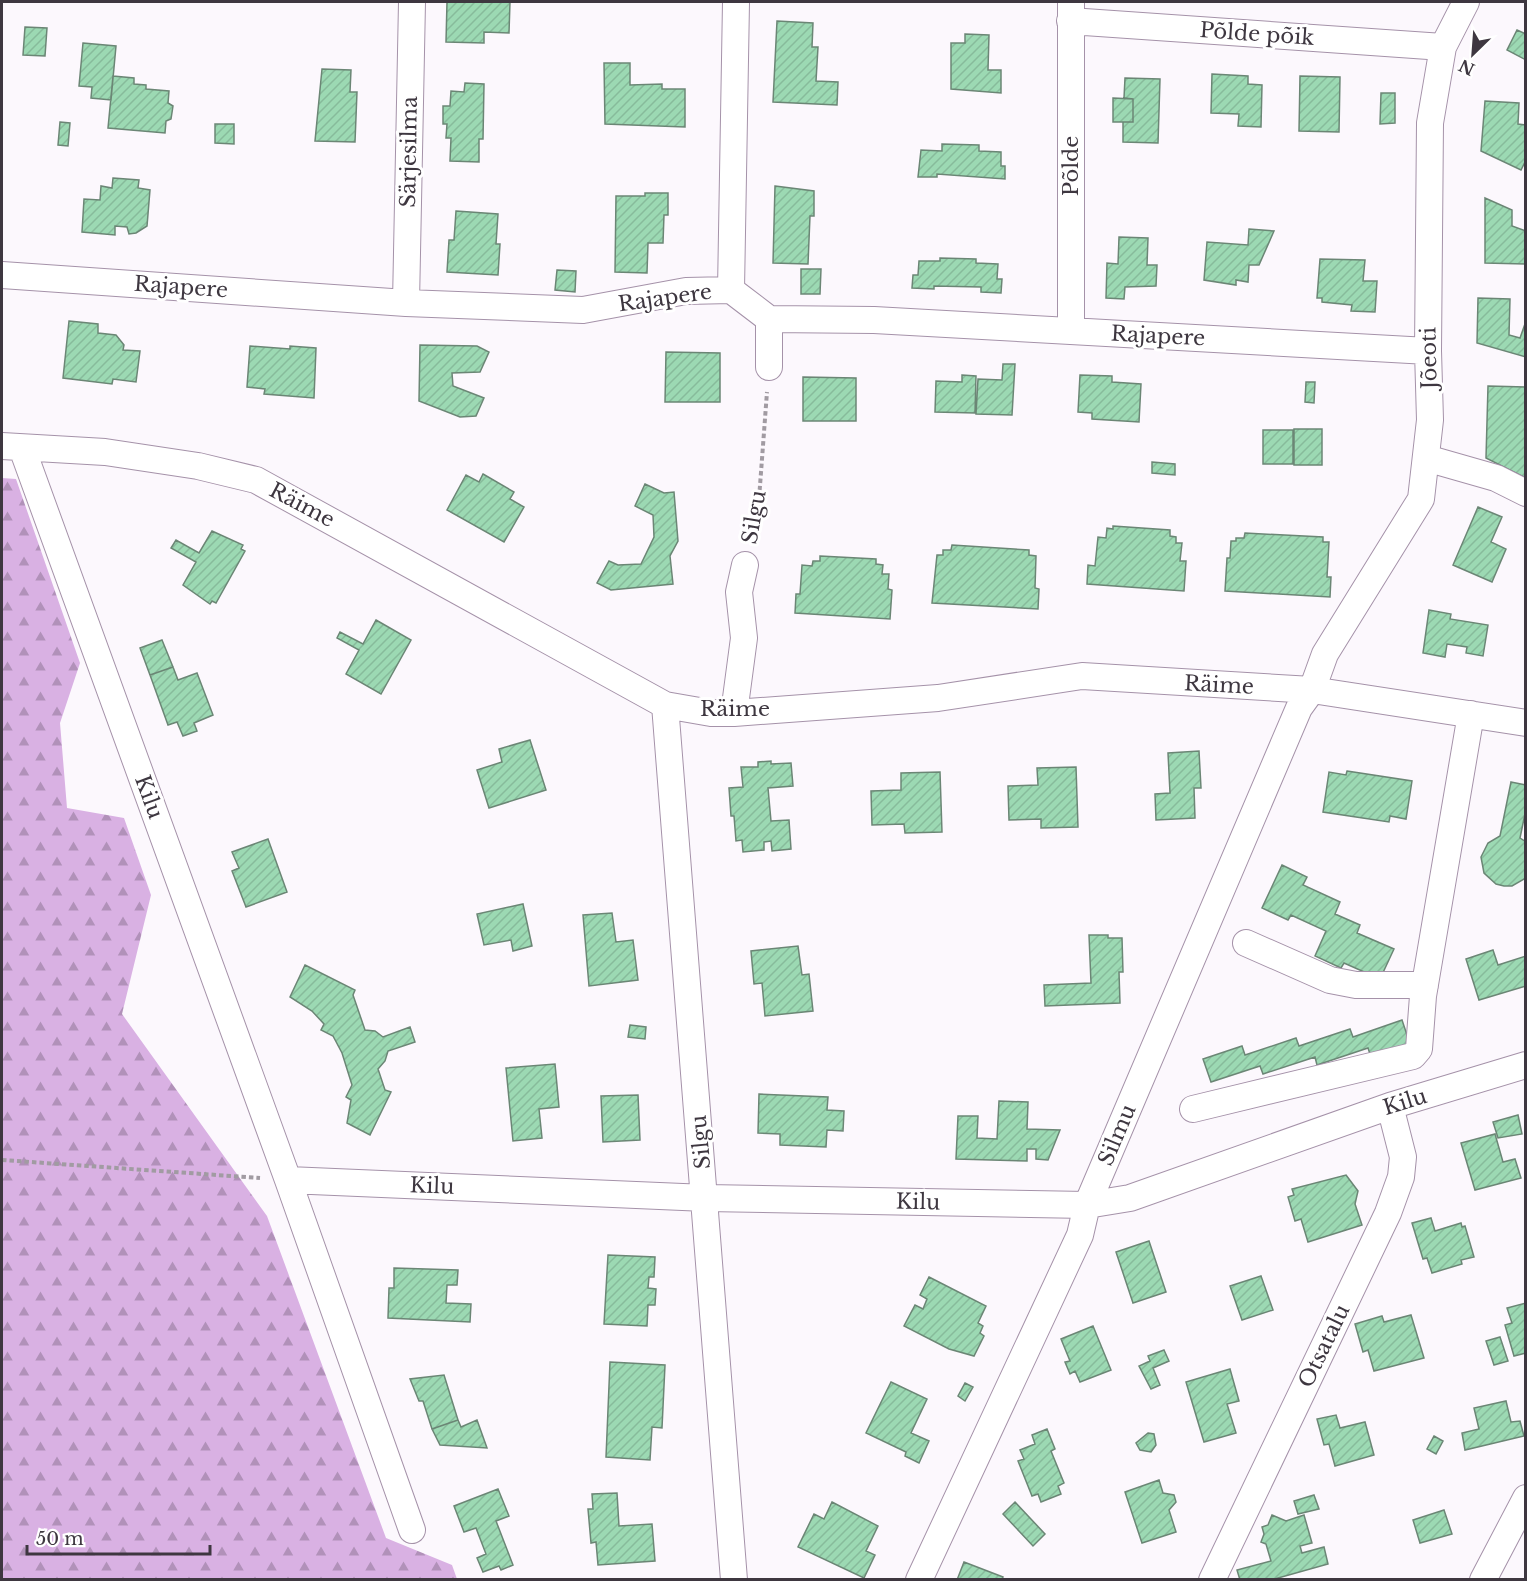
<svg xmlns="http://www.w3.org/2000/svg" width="1527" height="1581" viewBox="0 0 1527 1581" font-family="'Libre Baskerville',serif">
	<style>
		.forest { fill: url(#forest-firs) }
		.building { fill: url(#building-hatch); stroke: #6b8675; stroke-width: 1.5 }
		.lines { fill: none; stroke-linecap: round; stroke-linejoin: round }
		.minor-casing { stroke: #a592a9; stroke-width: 28 }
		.path { stroke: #a19ba2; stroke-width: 4; stroke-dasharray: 4.5 3; stroke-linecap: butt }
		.minor { stroke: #fff; stroke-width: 26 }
		.labels { text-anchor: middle; stroke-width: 6; stroke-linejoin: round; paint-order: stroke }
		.street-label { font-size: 21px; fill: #3e3740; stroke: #fff }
	</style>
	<defs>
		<pattern id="forest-firs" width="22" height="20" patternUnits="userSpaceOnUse" patternTransform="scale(1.5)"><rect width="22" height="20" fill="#d9b1e3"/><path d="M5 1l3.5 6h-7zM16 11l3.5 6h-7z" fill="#b191b9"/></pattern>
		<pattern id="building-hatch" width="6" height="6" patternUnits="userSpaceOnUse" patternTransform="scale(1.5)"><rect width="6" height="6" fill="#9cd9b3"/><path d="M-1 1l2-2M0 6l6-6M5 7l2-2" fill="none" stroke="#87bb9b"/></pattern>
	</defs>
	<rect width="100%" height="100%" fill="#fcf8fd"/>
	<path class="forest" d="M2,478L16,479L80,663L60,723L67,808L124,818L151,895L122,1014L267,1216L386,1538L452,1565L457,1579H2Z"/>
	<path class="building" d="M447,2H510L509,33L484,32V43L446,42Z
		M777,21L813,23L812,47H818L816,81L838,82L837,105L773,102Z
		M25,27L47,28L45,56L23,55Z
		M1517,30L1526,34V60L1507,50Z
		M965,34L989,35L988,70H1001V93L951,89V43H965Z
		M83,43L116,46L111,100L91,98L92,87L79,86Z
		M604,63H630V85L662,84V89H685V127L605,124Z
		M322,69L351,70L350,92H357L355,142L315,141Z
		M1212,74L1248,76V84L1262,85L1261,127L1238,126L1239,114L1211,113Z
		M113,76L134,78V84L146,85V89L169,91L168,103L173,106L171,119L166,121L165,133L108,128Z
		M1300,76L1340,77L1339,132L1299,131Z
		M1125,78L1160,79L1158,143L1123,142V122H1133V99L1124,98Z
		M465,83L484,84L483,139H479V162L450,161L451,138H446L447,124H443V106H450L451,91L464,92Z
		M1381,93H1395V123L1380,124Z
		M1113,98L1133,99V122H1113Z
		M1485,101L1519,103L1518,124L1526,125V160L1521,170L1481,151Z
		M60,122L70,123L68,146L58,145Z
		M215,124H234V144L215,143Z
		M942,144L979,145V151L1001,152V166H1005V179L937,174V177H918L921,150L942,151Z
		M113,178L139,180L138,188L150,190L147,226L136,233L129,234L127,227L115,226V235L82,232L84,199L100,200L101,186L112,188Z
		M775,186L814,191V216H810L808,264L773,263Z
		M645,193H668V215H664L663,243H648L647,273L615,272L616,196H645Z
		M1485,198L1512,210V226L1526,231L1525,264L1485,263Z
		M456,211L498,214L496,244H500L498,275L447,272L449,240H454Z
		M1249,229L1274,231L1259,265H1249L1248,282L1236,280V285L1204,280L1207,242L1248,245Z
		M1119,237L1148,238L1147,265H1157L1156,286L1125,287L1124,299L1106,298L1107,263L1118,264Z
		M940,258L976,259V263L998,264L997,279H1002L1001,293L981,292V287L934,286V289L912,288L913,275H918L919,261H940Z
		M1320,259L1365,260L1363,281H1377L1375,312L1351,311L1352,305L1322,302V298H1317Z
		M801,269H821L820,294H801Z
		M557,270L576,271L575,292L555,290Z
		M1478,298L1510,299L1509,335L1520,338L1526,321V357L1477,343Z
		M69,321L98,324V333L116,335L124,345L123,350L140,351L136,382L113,379L112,384L63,378Z
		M420,345L477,346L489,352L480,372L452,373L453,386L484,398L476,416L460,417L419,401Z
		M250,346L290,349V346L316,348L314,398L264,394L265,389L247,387Z
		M666,352L720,353V402H665Z
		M1003,364H1015L1012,415L976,414L978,379L1002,380Z
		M962,375L976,376L975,413L935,412L936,381L962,382Z
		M1080,375L1112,376V382L1141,384L1139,422L1092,419V413L1078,412Z
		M803,377L856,378V421H803Z
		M1306,382H1315L1314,403L1305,402Z
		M1488,386L1526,387V478L1486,458Z
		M1294,429H1322V465H1294Z
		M1263,430H1293V464H1263Z
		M1152,462L1175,464V475L1152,473Z
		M483,474L514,492L510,499L524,507L504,542L447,510L466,475L479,482Z
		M645,484L664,493L674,492L678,541L670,556L673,584L611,590L597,583L609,561L618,565L641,564L654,537L653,515L635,506Z
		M1478,507L1502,517L1491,542L1506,549L1492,582L1453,565Z
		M1113,526L1170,530V536L1176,537V543H1182L1180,561H1186L1184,591L1087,584L1088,565L1095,566L1098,537L1106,538L1107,528L1113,529Z
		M212,531L243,545L241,549L245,551L216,603L212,601L210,604L183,585L196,562L171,548L176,540L199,553Z
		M1245,533L1323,537V542H1329L1327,577H1331L1330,597L1225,591L1227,558H1230L1231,541H1236V538H1244Z
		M952,545L1029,550V555L1036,556L1035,588L1039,589L1038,609L932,603L937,555H943V550H951Z
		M820,556L876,559V564L883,565L882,574H889L888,589L892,590L890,619L795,613L796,594H800L802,565L812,566L813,561H820Z
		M1429,610L1451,614L1450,619L1488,625L1483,656L1466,653L1467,647L1447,644L1445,657L1423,653Z
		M376,620L411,640L381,694L346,674L359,650L337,638L340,632L363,644Z
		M162,640L173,667L150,675L140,648Z
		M173,667L178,680L197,673L213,715L194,723L197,731L183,736L177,722L168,725L150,675Z
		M530,740L546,790L489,808L477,770L502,762L499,749Z
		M1199,751L1201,788H1194L1195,818L1156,820L1155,794L1170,793L1168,753Z
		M771,761V764L791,763L793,786L768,788L771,821L789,820L791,849L772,851L771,841L764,842V850L743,852L742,840L736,841L734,816H731L729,788L743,787L741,767H758V762Z
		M1076,767L1078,827L1041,828V819L1009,820L1008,786L1038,785L1037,768Z
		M1347,771L1412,781L1406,819L1390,816L1389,822L1323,812L1329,772L1346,775Z
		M940,772L942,832L905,833L904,824L872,825L871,791L901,790V773Z
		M1511,782L1526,785V809L1520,838L1526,842V878L1512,886H1504L1496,884L1484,873L1481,857L1488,843L1500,836Z
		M268,839L287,892L246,907L232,871L239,868L232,852Z
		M1282,865L1307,877L1303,885L1340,902L1335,914L1360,925L1357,933L1394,949L1380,979L1344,963L1341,968L1315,956L1326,931L1291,915L1288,920L1262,908Z
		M523,904L532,946L513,951L511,940L484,945L477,914Z
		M612,913L616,942L633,940L638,980L589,986L583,915Z
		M1089,935H1108V938H1122L1123,972H1119L1120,1003L1045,1006L1044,985L1091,983Z
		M798,946L802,975L809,974L813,1011L765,1016L762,983L754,984L751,951Z
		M1493,950L1498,965L1526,956V986L1479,1000L1466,959Z
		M305,965L355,990L353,995L365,1030L375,1031L383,1037L410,1027L415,1042L388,1051L385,1061L378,1069L385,1090L391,1092L370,1135L347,1123L351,1100L346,1097L352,1085L342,1053L333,1036L321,1030L324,1024L312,1011L290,997Z
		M1402,1020L1410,1044L1371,1057L1368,1048L1317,1065L1315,1057L1263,1074L1260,1066L1211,1082L1203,1059L1242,1046L1245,1055L1296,1038L1299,1046L1350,1029L1353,1037Z
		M630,1025L646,1027L645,1039L628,1037Z
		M555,1064L559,1107L539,1109L542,1138L513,1141L506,1068Z
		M759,1094L828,1097L827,1110L844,1111L843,1131L827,1130L826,1147L780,1145V1134L758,1133Z
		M638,1095L640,1140L603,1142L601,1096Z
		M999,1101L1028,1102L1027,1129L1060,1130L1048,1160L1036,1159V1149H1027V1161L956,1159L958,1116H978L977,1138L997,1139Z
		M1518,1115L1522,1134L1498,1138L1493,1122Z
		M1495,1134L1503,1162L1515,1159L1521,1178L1475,1190L1461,1143Z
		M1346,1175L1358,1191L1355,1204L1362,1225L1308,1242L1301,1219L1295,1221L1288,1197L1294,1195L1292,1189Z
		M1431,1218L1435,1231L1461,1223L1462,1227L1465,1226L1474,1257L1461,1260L1462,1264L1432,1273L1427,1258L1423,1259L1412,1223Z
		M1149,1241L1166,1292L1133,1303L1116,1252Z
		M608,1255L655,1257L654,1277H649L648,1288L656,1289L655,1305H648L647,1326L604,1324Z
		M394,1268L458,1270L457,1285H447L446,1303L471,1304L470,1322L388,1318L389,1288H394Z
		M1261,1276L1273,1310L1242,1320L1230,1286Z
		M929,1277L986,1306L978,1323L983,1326L980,1333L984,1336L974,1356L949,1349L904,1326L915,1305L923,1309L927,1299L920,1295Z
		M1526,1303V1353L1514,1356L1505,1325L1512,1323L1507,1308Z
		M1411,1315L1424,1358L1374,1371L1368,1350L1363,1352L1355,1324L1382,1316L1384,1322Z
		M1093,1326L1111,1370L1080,1382L1075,1371L1070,1374L1065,1362L1070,1361L1061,1339Z
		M1500,1337L1508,1361L1494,1365L1486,1341Z
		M1164,1350L1169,1361L1153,1368L1160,1385L1151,1389L1139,1366L1150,1361L1148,1356Z
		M610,1362L665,1365L662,1428L652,1427L650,1460L606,1457Z
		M1230,1369L1239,1401L1227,1404L1236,1433L1204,1442L1186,1382Z
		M444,1375L458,1420L432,1429L423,1401H419L410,1379Z
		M891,1382L927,1399L911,1433L929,1441L919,1463L905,1456L906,1452L866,1433Z
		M965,1383L973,1387L965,1401L958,1396Z
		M1506,1401L1511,1422L1520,1421L1524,1436L1465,1450L1462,1433L1479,1429L1474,1408Z
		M1336,1415L1340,1428L1365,1422L1374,1455L1335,1466L1329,1444L1324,1445L1317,1419Z
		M458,1420L461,1427L477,1420L487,1448L440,1445L432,1429Z
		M1047,1429L1055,1449L1051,1451L1064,1483L1058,1486L1061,1494L1041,1502L1038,1494L1032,1496L1018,1461L1024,1459L1020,1450L1035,1444L1032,1435Z
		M1148,1433L1154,1434L1156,1445L1151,1452L1140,1450L1136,1443Z
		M1434,1436L1443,1441L1436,1454L1427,1449Z
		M1159,1480L1163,1493L1174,1495L1176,1502L1169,1510L1176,1532L1142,1543L1125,1492Z
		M498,1489L509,1516L496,1521L513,1565L501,1570L499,1566L483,1572L477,1558L486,1554L476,1528L464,1532L454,1506Z
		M617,1493L619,1526L652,1524L655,1561L598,1565L596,1542L591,1543L588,1509H593L592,1494Z
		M1314,1495L1319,1509L1298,1514L1294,1501Z
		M832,1502L878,1526L866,1551L875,1555L864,1578L798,1547L814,1514L824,1519Z
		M1015,1502L1045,1534L1033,1546L1003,1514Z
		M1444,1510L1452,1534L1420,1543L1413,1520Z
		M1272,1515L1286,1521L1304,1515L1312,1543L1300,1546L1302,1553L1324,1547L1328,1564L1271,1580H1240L1237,1570L1271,1561L1266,1544L1261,1542L1264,1534L1262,1527L1268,1525Z
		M964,1562L1003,1577L1002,1580H957Z"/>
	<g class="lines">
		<g class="minor-casing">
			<path id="minor" d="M1071,2V331
				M1070,21L1443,47
				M2,275L406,303L583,310L686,291L731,290L769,319L874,320L1428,351
				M731,290L736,2
				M406,303L412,2
				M769,319V367
				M2,446L105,452L198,466L256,480L665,705L711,713H734L938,698L1082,676L1312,690L1526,723
				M22,448L288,1180L412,1530
				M1426,458L1496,478L1526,493
				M665,705L734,1580
				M734,713L744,638L739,592L745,565
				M1246,943L1330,980L1356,985H1425
				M1193,1109L1413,1056L1419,1049L1423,996L1471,714
				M288,1180L706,1198L1087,1205L1130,1198L1390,1106L1526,1065
				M919,1580L1080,1235L1087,1205L1299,708L1312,690L1325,654L1421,499L1430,420L1428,351L1430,123L1443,47L1466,2
				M1212,1580L1388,1213L1401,1177L1403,1157L1390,1106
				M1483,1580L1526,1498"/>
		</g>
		<path class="path" d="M750,542L759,499L767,392
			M2,1160L260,1178"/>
		<use href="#minor" class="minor"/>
	</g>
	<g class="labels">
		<g class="street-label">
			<text transform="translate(1257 34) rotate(4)" y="7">Põlde põik</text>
			<text transform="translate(409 152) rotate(-89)" y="7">Särjesilma</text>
			<text transform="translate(1071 166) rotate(-90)" y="7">Põlde</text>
			<text transform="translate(181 287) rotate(4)" y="7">Rajapere</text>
			<text transform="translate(665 298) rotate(-8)" y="7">Rajapere</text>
			<text transform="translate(1158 336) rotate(3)" y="7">Rajapere</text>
			<text transform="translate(1429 358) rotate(-91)" y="7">Jõeoti</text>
			<text transform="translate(302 505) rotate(28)" y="7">Räime</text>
			<text transform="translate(754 517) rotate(-80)" y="7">Silgu</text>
			<text transform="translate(1219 685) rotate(3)" y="7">Räime</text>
			<text x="735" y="716">Räime</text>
			<text transform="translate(149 797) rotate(70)" y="7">Kilu</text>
			<text transform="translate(1405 1102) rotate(-17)" y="7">Kilu</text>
			<text transform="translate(1117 1135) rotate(-67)" y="7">Silmu</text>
			<text transform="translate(701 1142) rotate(-95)" y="7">Silgu</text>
			<text transform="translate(432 1186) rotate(2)" y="7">Kilu</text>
			<text transform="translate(918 1202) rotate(1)" y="7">Kilu</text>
			<text transform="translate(1324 1346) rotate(-64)" y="7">Otsatalu</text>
		</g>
	</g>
	<rect width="1527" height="1581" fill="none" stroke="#3e3740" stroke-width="6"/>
	<g transform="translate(1473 54) rotate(205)" stroke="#ffffff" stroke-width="4.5" paint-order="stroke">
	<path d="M0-4.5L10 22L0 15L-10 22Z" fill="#3e3740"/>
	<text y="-9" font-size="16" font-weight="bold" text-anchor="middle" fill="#3e3740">N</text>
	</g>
	<path d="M27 1545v9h183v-9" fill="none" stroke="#3e3740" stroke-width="3"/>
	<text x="36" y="1545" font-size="18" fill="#3e3740" stroke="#ffffff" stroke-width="4.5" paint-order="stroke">50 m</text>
</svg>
